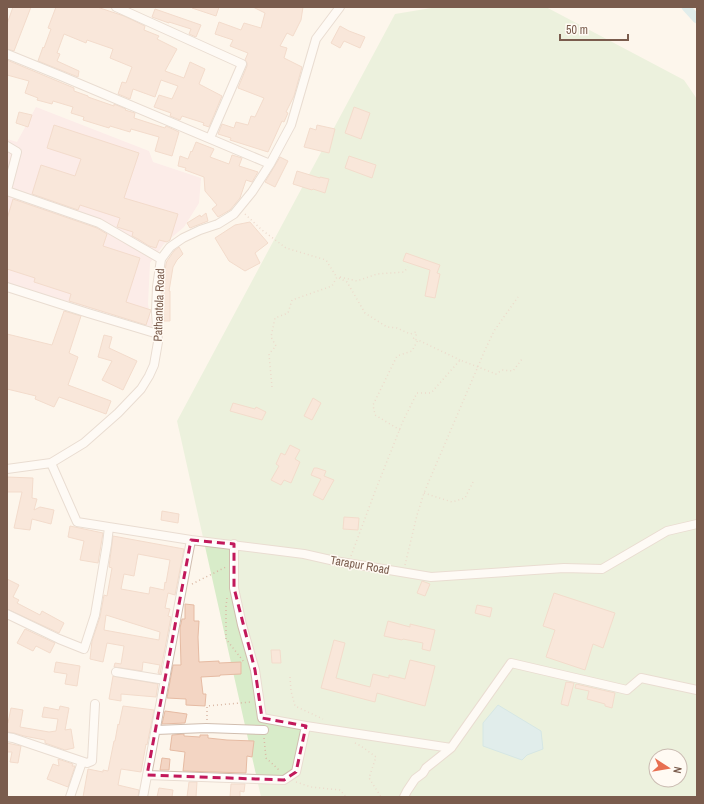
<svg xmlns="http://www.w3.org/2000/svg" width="704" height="804" viewBox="0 0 704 804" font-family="'Archivo Narrow',sans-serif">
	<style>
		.medical { fill: #fbdfe3 }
		.green { fill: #d8ecc9; fill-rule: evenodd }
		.water { fill: #bfe3e8; stroke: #a5d3da }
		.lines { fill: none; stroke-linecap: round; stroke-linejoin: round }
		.canal { stroke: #bfe3e8; stroke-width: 9 }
		.building { fill: #f3d5c3; stroke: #e6bba3; fill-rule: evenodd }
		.street-casing { stroke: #d1beb0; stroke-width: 10 }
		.path { stroke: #d9b8a5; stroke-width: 1.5; stroke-dasharray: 1 3; stroke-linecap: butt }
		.street { stroke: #fff; stroke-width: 8 }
		.marked { fill: none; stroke: #c2185b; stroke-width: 3; stroke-dasharray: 8 5; stroke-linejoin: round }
		.labels { text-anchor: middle; stroke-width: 3; stroke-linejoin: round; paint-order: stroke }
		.street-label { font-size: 12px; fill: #7a5c4d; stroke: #fffaf3 }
	</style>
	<rect width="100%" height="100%" fill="#fdf6ec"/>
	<path class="medical" d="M36,107L149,151L153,162L201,178L199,203L184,227L164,244L150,263L148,304L152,327L7,283V139L17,142Z"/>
	<path class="green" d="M437,7H546L684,80L697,99V797H261L177,421L395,14ZM656,756H680V780H656Z"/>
	<path class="water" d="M498,705L541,731L543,749L527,755L522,760L483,746V723Z"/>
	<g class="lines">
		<path class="canal" d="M686,7L697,19"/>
	</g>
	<path class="building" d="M13,7H31L14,51L7,49V24Z
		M56,7H97L124,16L145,26L144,30L159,36L157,39L177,49L165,71L184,78L190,62L205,69L199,84L222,96L209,127L203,125L204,123L182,116L180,120L170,116L171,113L154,107L159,95L172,99L178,86L161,80L155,97L133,89L130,99L118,94L122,82L126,83L132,67L110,58L113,49L87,40L86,43L64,34L57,53L60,54L57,61L79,71L78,77L38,61L43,47L44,48L51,29L48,28Z
		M192,7H219L216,16L192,8Z
		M253,7H303L301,20L293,36L287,33L280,46L287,48L284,58L302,67L294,96L286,112L288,113L284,122L282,121L268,152L230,140L231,138L218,134L222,124L234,128L236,122L248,125L251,116L255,117L264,98L238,88L247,66V63L245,60L248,53L230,46L233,40L215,34L219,22L241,30L244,23L261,28L265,13Z
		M155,9L201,25L196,37L189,34L191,29L169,22V23L152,17Z
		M340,26L349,31L365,37L360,48L344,41L340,48L331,43Z
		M7,60L74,88V91L88,96V97L114,106V104L126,109L125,110L135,113L134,118L165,128L166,126L179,132L172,156L155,151L159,137L131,129L130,132L110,126L109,128L83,120L84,117L71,113L73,107L53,101L52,104L37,100L38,98L25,93L29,81L7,75Z
		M354,107L370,113L361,139L345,133Z
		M19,112L32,115L28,127L16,123Z
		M54,125L139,153L124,198L178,214L170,240L167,242L159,240L156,248L149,246L138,239L132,236L133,232L117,227L120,218L80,205L78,210L32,194L41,165L75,176L81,159L47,148Z
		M317,125L335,129L329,153L304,147L310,128L316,130Z
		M196,142L214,149L210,157L229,164L232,155L242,158L239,166L258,172L252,182L246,180L240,198L230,210L218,217L212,209L217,205L205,191L204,177L185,170L186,168L178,166L180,156L188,159L191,151L192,152Z
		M349,156L376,165L372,178L345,168Z
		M280,157L288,161L275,187L265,182Z
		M297,171L320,178V177L329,179L325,193L313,189L312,190L293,184Z
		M13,199L97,228L107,234L103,246L140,258L126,302L151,310L146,325L69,301L71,294L34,282L35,278L7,269V219Z
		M206,213L208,221L190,228L187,223L200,215L201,217Z
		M250,222L268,243L255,253L260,263L245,271L229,261L215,238L235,225Z
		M179,247L183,254L177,260L173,267L169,291H170V321H164L162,292L166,264L167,261L174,251Z
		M406,253L440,265L437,273L440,274L435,298L425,296L430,270L403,261Z
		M64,311L81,316L69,353L78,357L68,385L111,401L106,414L59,397L54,407L35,399L36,396L7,389V334L52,345Z
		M104,335L112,337L109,348L137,361L123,390L102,380L112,361L98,357Z
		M313,398L321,403L312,420L304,416Z
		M233,403L255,409L256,407L266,412L262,420L230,411Z
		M290,445L300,450L295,459L300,462L291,483L284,480L281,485L271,480L279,466L276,464L281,453L285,455Z
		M314,468H317L326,471L324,476L334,480L323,500L313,495L321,479L311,475Z
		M7,477L33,478L32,498L37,499L34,510L40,507L54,510L51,524L32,519L30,530L14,528L22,492H7Z
		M162,511L179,514L178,523L161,520Z
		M344,517L359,518L358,530L343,529Z
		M70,526L103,533L98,563L80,560L84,541L68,537Z
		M113,536L184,549L175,595L168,593L165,608L170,609L168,616L171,617L160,674L158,673L160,665L143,662L142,671L114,667L115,663L121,664L124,646L107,643L103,662L90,659L92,641L100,617L104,595L107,596L112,568L109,567ZM138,554L170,560L166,583L165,582L164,590L150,587L149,594L121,589L124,574L134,576ZM106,615L160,632L159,640L104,630Z
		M7,579L19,585L13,597L19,600L17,603L40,615L42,611L64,623L59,633L7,609Z
		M422,581L430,584L425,596L417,593Z
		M554,593L615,613L603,648L593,644L585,670L546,657L555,630L543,626Z
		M185,604L194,605V621H199L198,637L199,662L219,661V663L241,662V674L220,675V676L201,677L203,694H206L205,706L186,705V699L167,698L173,665H181L180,628L182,619H185Z
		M477,605L492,608L490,617L475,613Z
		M388,621L410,627V624L435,630L430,651L422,649L423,643L403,639L402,640L384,636Z
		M25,629L55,643L50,653L36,646L33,651L17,643Z
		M334,640L345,643L336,678L370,687L373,674L389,678V675L405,679L410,660L435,666L425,706L377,693L375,702L321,688Z
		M271,650H280L281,663H272Z
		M56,662L80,666L77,686L65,684L67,674L54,672Z
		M113,676L158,684L156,697L121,694V701L109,699Z
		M566,682L574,683L568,706L561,704Z
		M576,684L615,693L612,708L605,706V704L587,699L589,691L575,688Z
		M60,706L69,708L65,730L71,729L74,748L65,750L45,743V740L24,736L14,733L7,732V723H8L11,708L23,710L20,727L49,732L56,731L58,719L42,717L44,707L59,710Z
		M123,706L154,710L147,745L146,744L141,772L121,769L118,785L139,790L138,797H83L88,769L103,772V770L108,771L114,741H115L118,724L119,725Z
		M165,711L187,714L185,723L162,724Z
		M184,734V736L200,737V735H208V738L227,740L254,741L252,757L247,756L246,773L183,771L185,752L170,750L172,735Z
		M7,743L21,746L18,763L10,762L12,752H7Z
		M162,758L170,759L169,770H160Z
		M58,759L73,764L72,766H75L68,787L47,779L53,764L59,766Z
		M189,782H197L196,797H187Z
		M231,784H245L244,792L240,791V797H230Z
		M159,788L173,790L172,797H157Z"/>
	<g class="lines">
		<g class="street-casing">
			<path id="street" d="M116,7L242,64L210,138
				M7,54L61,76L270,164
				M7,146L17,152L7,190
				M7,191L99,223L161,259
				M7,287L88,313L158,334
				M51,463L77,522L191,540L304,554L335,561L431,577L564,568L602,569L667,531L697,524
				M7,469L51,463L84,443L118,413L141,389L149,376L154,365L158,342L156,312L157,287L161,259L170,247L183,238L200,230L218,224L234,214L252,192L270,164L291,125L316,39L340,7
				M234,544V588L242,625L255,670L262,718L306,726L451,748L511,663L627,690L641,678L697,690
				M7,614L59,639L84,649L95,615L107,544L109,527
				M116,672L165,680
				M156,730L206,728L264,730
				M7,737L13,738L87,763L92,761L95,704
				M147,775L284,780L296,772L306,726
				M70,797L82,762
				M143,797L191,540
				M404,797L407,791L415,779L423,773L426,768L451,748"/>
		</g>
		<path class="path" d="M245,214L262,230L286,248L326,260L336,276
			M340,277L357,281L377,274L404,272L408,267
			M272,387L269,354L276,346L271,337L275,318L288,313L292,300L332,286L337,277L347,282L365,313L387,327L397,328L410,334L416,332V335L413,339L418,340
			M400,430L375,415L373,405L397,356L412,351L418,340L460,360
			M424,493L452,502L465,498L473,482
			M351,556L376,489L403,421L417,393H431L460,360L496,374L502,370L513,371L522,359
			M405,565L417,515L424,493L432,474L485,350L494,331L518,297
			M192,584L226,567
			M227,598L226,606V639L244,662
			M290,677L291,691L295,706L323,719
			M207,720V706L251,702
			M264,738L266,758L279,770
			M355,743L361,746L376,757L369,778L381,797
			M296,782L311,787L340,790L346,797"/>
		<use href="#street" class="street"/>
	</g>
	<path d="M0 0H704V804H0ZM191,540L234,544V588L255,670L262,718L306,726L296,772L284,780L147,775Z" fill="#fdf6ec" fill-opacity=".55" fill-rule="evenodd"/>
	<path class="marked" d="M191,540L234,544V588L255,670L262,718L306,726L296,772L284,780L147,775Z"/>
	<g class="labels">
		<g class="street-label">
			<text transform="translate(159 305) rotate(-88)" y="4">Pathantola Road</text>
			<text transform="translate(360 565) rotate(10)" y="4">Tarapur Road</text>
		</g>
	</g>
	<rect width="704" height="804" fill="none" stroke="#7a5c4d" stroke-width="16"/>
	<g transform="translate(668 768) rotate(102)"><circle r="19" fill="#fffaf3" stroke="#cabbb1"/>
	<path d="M0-3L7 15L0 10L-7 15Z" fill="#e76f51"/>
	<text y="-6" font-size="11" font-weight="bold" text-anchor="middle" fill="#7a5c4d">N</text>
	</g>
	<path d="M560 34v6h68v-6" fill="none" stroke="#7a5c4d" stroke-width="2"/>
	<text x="566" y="34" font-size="12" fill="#7a5c4d" stroke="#fffaf3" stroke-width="3" paint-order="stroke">50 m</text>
</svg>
